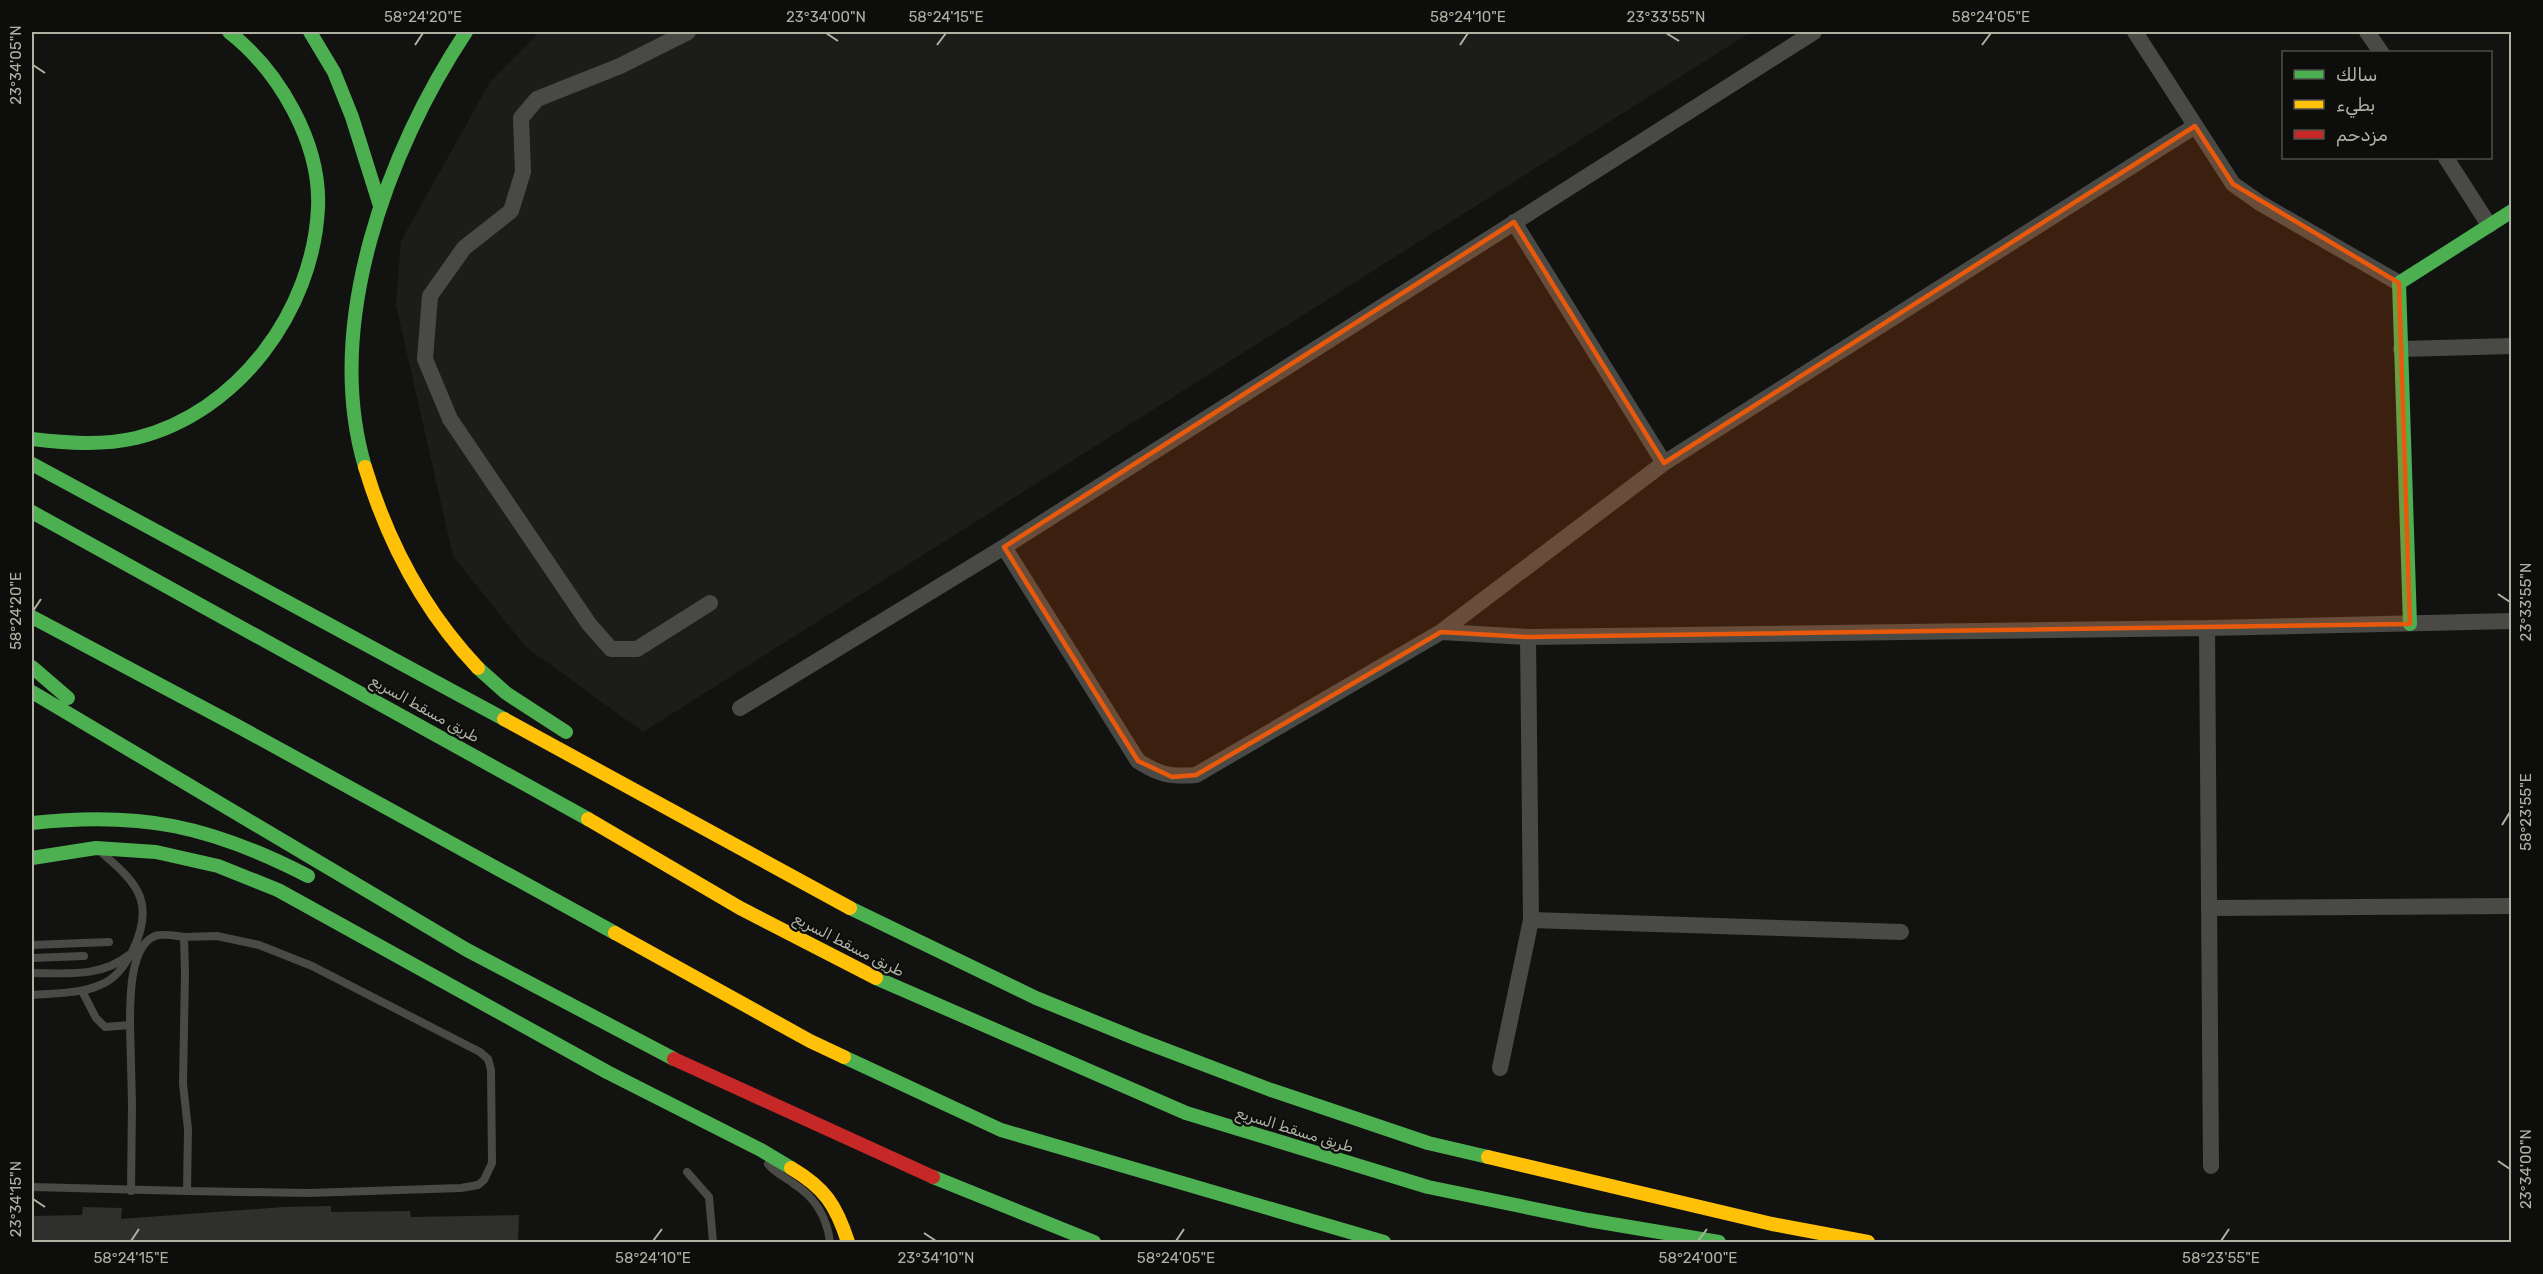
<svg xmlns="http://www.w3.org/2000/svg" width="2543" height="1274" viewBox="0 0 2543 1274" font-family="Rubik,Cairo,sans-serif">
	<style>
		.built { fill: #1c1d1b }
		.building { fill: #2f302d }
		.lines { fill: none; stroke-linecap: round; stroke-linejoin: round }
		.lane { stroke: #494a46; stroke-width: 8 }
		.street { stroke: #494a46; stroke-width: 16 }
		.fast { stroke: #4caf50; stroke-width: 14 }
		.slow { stroke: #ffc107; stroke-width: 14 }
		.jam { stroke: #c62828; stroke-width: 14 }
		.marked { fill: #e8590c; fill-opacity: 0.2; stroke: #e8590c; stroke-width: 4.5; stroke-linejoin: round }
		.ticks { fill: none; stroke: #afb2a3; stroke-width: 2 }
		.labels { text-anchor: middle; stroke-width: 4.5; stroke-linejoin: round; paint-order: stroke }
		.street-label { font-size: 15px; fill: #afb2a3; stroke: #0d0d0c }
		.neatline { fill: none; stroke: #afb2a3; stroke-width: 2 }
		.ticks-label { font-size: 15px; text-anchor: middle; fill: #afb2a3 }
	</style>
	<rect width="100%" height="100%" fill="#121211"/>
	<path class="built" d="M540,32H1751L643,732L526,647L453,556L396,305L401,241L490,82Z"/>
	<path class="building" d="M331,1206V1212L410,1211L411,1217L519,1215L518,1242H32V1216L82,1215L83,1207L122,1208L121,1219L283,1207Z"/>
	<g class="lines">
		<path class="lane" d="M184,937L217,936L259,945L312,966L480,1052L488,1059L491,1070L492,1163L484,1180L478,1185L461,1188L308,1193L187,1191
			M32,945L109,942
			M32,958L84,956
			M32,973C66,973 100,978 129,955
			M32,995C54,993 80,994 100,985C116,979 124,966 132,952C155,905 140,885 103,854
			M130,1025L132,1104L131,1191
			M768,1164C775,1173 785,1177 794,1184C815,1197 827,1218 830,1242
			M687,1172L709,1197L713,1242
			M32,1187L187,1191L188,1129L183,1084L185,973L184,937C176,936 162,933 155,936C129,946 130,1002 130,1025L105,1027L96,1018L82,991"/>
		<path class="street" d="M688,32L620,66L537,99L521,118L523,172L511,211L464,248L430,296L425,359L450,419L589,624L611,649H637L710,603
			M2135,32L2233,184L2260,203L2399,283
			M2367,32L2381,52
			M2446,158L2489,225
			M1514,222L1664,463L2195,126
			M2401,349L2512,346
			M1004,547L1138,761C1160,775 1170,777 1196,775L1441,632L1664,463
			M1441,632L1528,637L1531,920L1500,1068
			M1528,637L2207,628
			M740,708L1004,547L1814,32
			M2209,908L2512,906
			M1531,920L1901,932
			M2211,1166L2207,628L2512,621"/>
		<path class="fast" d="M310,32L334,72L352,117L380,206
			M32,439C67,443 100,446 136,438C238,413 313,311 318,208C321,143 279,71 229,32
			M32,464L504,719
			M365,467C323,325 387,151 466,32
			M32,512L588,819
			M32,617L241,728L615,933
			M2410,624L2399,283L2512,211
			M32,667L68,698
			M478,668L506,693L566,732
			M32,692L467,950L674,1059
			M32,823C141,811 211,826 308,876
			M32,858L96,848L156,852L218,866L278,890L607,1072L761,1150L791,1168
			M850,908L1036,998L1137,1039L1271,1090L1428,1143L1488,1157
			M876,978L1186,1113L1428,1187L1588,1220L1719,1242
			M844,1057L1001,1130L1384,1242
			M933,1177L1094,1242"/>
		<path class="slow" d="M365,467C388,543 423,610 478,668
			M504,719L850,908
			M588,819L740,908L876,978
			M615,933L810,1041L844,1057
			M1488,1157L1772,1224L1868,1242
			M791,1168C825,1188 836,1205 848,1242"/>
		<path class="jam" d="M674,1059L933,1177"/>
	</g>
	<path class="marked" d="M2195,126L2233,184L2399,283L2410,624L1528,637L1441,632L1196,775L1172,777L1138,761L1004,547L1514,222L1664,463Z"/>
	<path class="ticks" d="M826,33L838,41M1666,33L1679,41M415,45L423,33M937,45L946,33M1460,45L1468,33M1982,45L1991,33M33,65L45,73M2498,594L2510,602M33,611L41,599M2502,825L2510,812M2498,1161L2510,1169M33,1199L45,1207M924,1233L936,1241M131,1241L139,1229M653,1241L662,1229M1176,1241L1184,1229M1698,1241L1707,1229M2221,1241L2229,1229"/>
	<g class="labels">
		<g class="street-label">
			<text transform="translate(425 709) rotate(29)" y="5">طريق مسقط السريع</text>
			<text transform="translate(849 945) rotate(27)" y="5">طريق مسقط السريع</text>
			<text transform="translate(1295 1130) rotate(17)" y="5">طريق مسقط السريع</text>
		</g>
	</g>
	<rect width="2543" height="1274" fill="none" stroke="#0d0d0c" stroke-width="66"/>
	<rect x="2282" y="51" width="210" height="108" fill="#0d0d0c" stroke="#4e4f48" stroke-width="1.5"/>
	<rect x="2294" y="70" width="30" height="9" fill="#4caf50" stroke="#4e4f48" stroke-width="1.5"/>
	<text x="2336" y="81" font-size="18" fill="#afb2a3">سالك</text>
	<rect x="2294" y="100" width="30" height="9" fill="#ffc107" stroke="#4e4f48" stroke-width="1.5"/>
	<text x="2336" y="111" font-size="18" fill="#afb2a3">بطيء</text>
	<rect x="2294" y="130" width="30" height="9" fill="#c62828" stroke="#4e4f48" stroke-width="1.5"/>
	<text x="2336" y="141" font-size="18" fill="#afb2a3">مزدحم</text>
	<rect x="33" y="33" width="2477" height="1208" class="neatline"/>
	<g class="ticks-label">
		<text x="423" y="22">58°24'20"E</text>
		<text x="826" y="22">23°34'00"N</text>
		<text x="946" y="22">58°24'15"E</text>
		<text x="1468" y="22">58°24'10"E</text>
		<text x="1666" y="22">23°33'55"N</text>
		<text x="1991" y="22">58°24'05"E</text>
		<text transform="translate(16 65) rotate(-90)" y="5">23°34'05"N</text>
		<text transform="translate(2526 602) rotate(-90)" y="5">23°33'55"N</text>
		<text transform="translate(16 611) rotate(-90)" y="5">58°24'20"E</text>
		<text transform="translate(2526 812) rotate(-90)" y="5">58°23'55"E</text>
		<text transform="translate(2526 1169) rotate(-90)" y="5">23°34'00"N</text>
		<text transform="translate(16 1199) rotate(-90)" y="5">23°34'15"N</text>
		<text x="131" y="1263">58°24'15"E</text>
		<text x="653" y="1263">58°24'10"E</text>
		<text x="936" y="1263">23°34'10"N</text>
		<text x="1176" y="1263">58°24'05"E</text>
		<text x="1698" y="1263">58°24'00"E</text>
		<text x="2221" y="1263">58°23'55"E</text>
	</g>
</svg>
